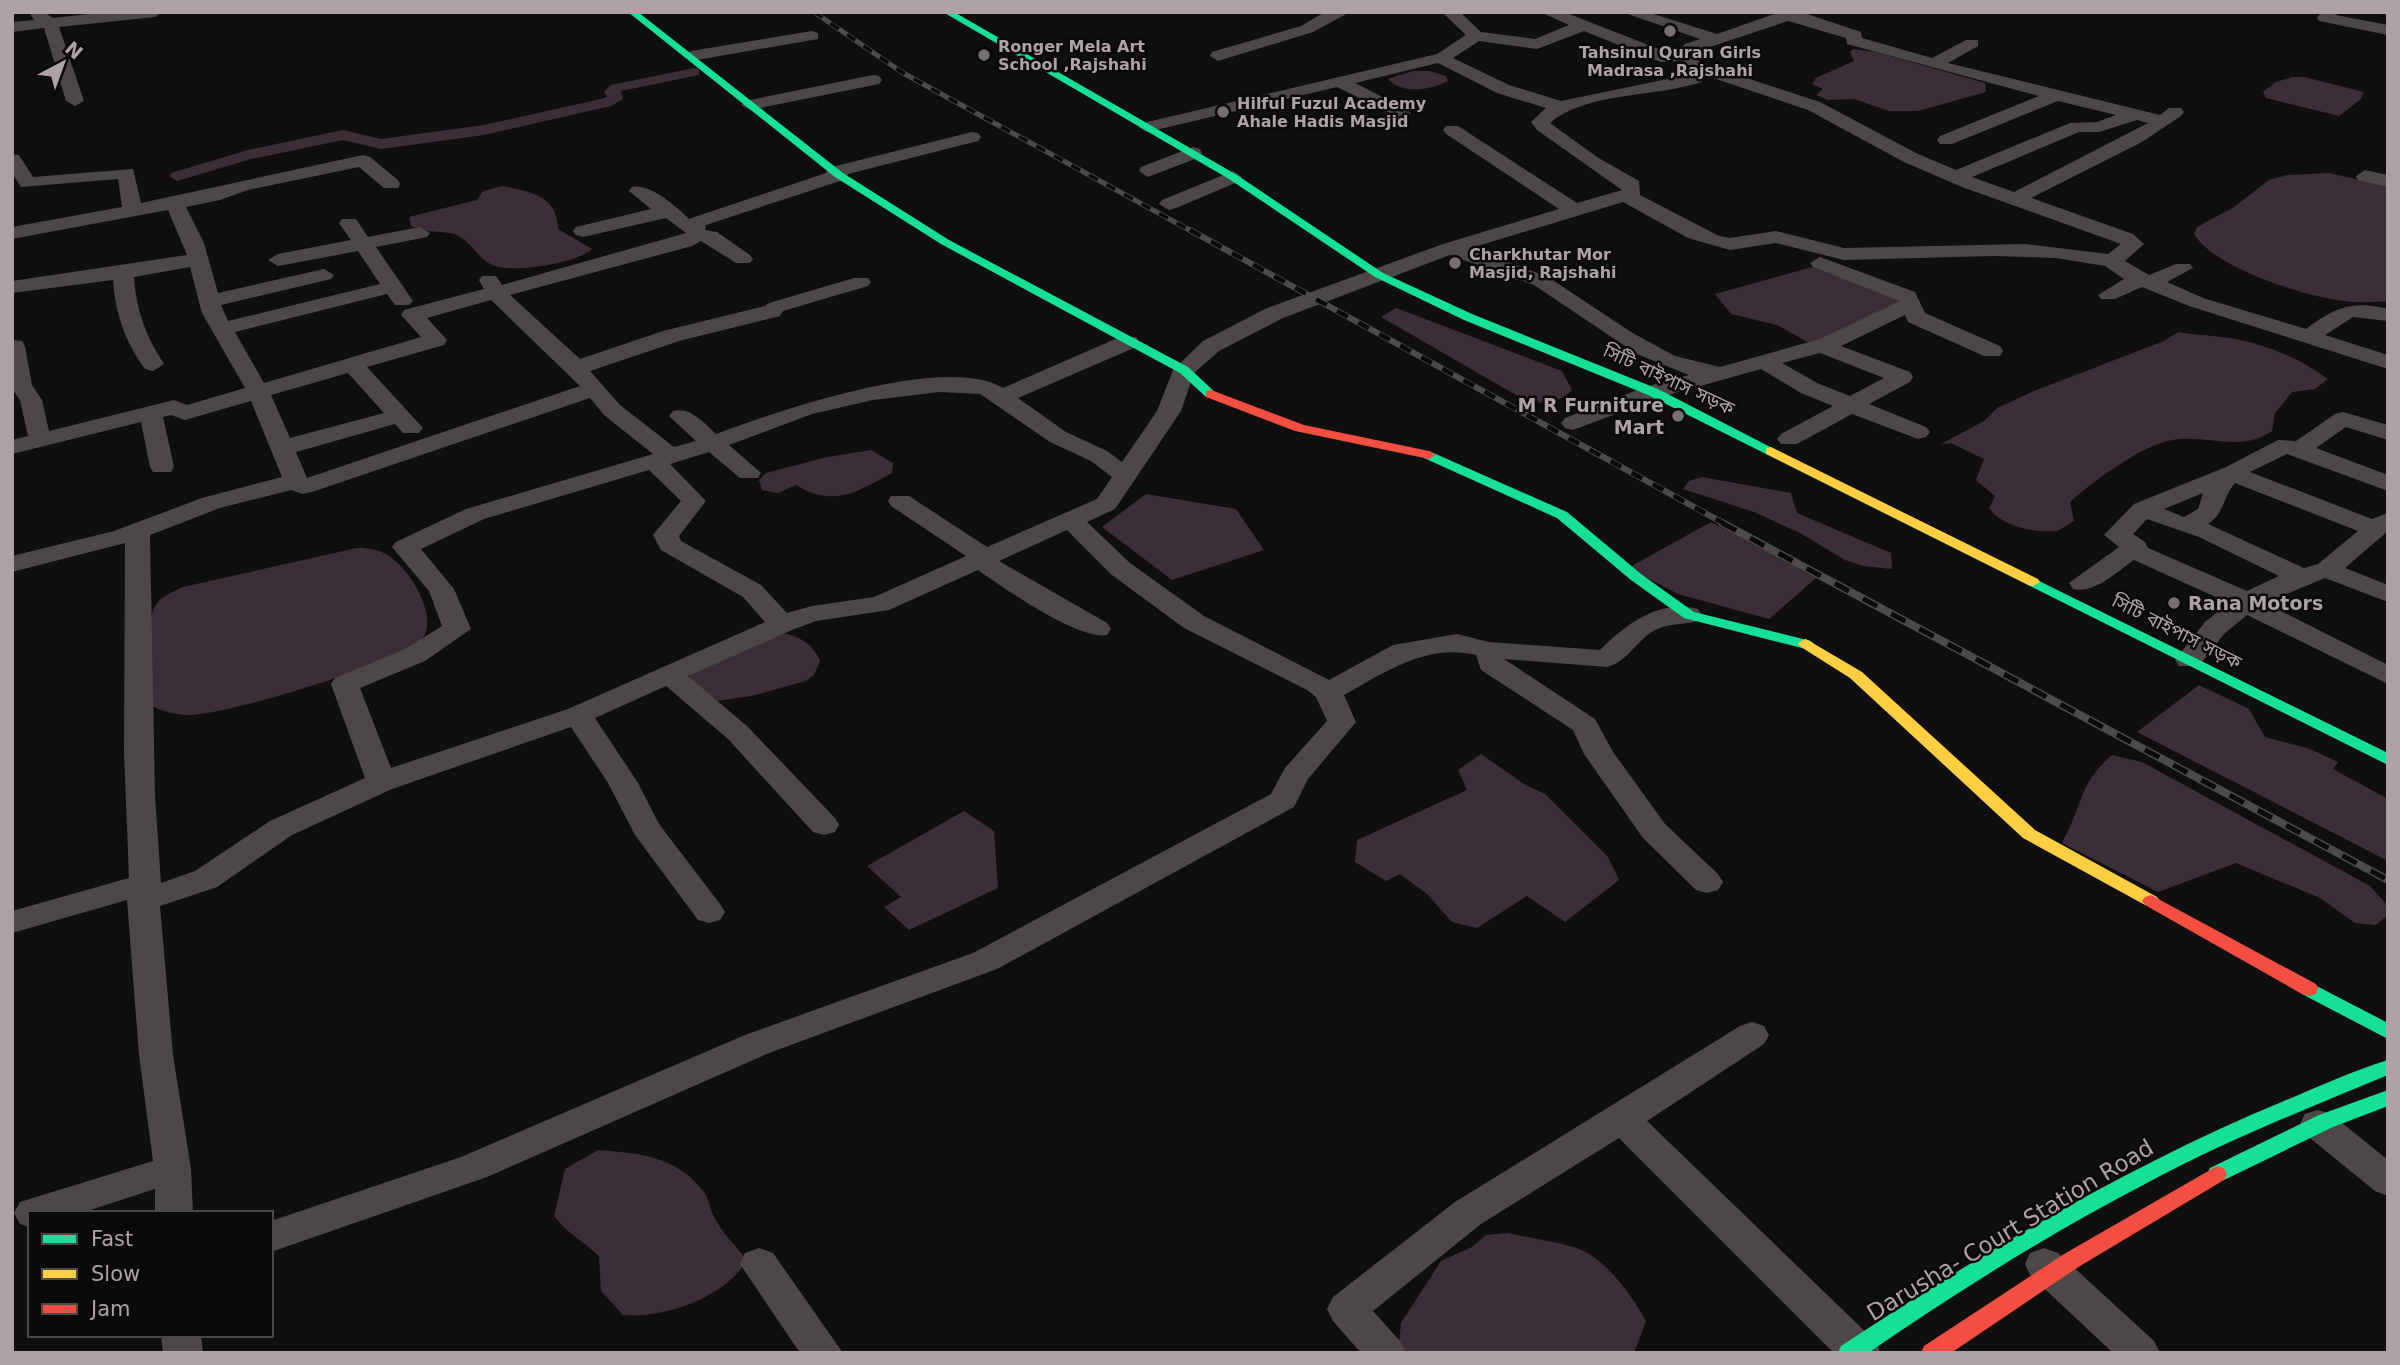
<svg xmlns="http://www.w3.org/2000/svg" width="2400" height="1365" viewBox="0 0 2400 1365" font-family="'DejaVu Sans','Noto Sans Bengali',sans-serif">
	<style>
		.water { fill: #3c2e36 }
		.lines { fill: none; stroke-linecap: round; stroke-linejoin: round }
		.canal { fill: #3c2e36; fill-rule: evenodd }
		.street { fill: #4c4848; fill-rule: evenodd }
		.fast { fill: #16e098; fill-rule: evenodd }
		.slow { fill: #ffcf43; fill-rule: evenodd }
		.jam { fill: #f24e42; fill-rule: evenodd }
		.rail-far2-casing { stroke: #4c4a4a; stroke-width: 5 }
		.rail-far1-casing { stroke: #4c4a4a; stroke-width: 6 }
		.rail-casing { stroke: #4c4a4a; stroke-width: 8 }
		.rail-far2 { stroke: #0b0a0a; stroke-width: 3.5; stroke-dasharray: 10; stroke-linecap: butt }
		.rail-far1 { stroke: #0b0a0a; stroke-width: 4.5; stroke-dasharray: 12; stroke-linecap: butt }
		.rail { stroke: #0b0a0a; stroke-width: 5; stroke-dasharray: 16; stroke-linecap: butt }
		.poi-dot { fill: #776f71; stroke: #0b0a0a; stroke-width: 2.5 }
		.labels { text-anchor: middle; stroke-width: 5; stroke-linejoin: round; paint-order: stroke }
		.far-poi-label { font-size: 16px; font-weight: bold; fill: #afa2a6; stroke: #0b0a0a; text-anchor: start }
		.street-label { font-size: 19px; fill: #afa2a6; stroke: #0b0a0a }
		.poi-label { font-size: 19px; font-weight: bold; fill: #afa2a6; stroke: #0b0a0a; text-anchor: end }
		.near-street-label { font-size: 23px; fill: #afa2a6; stroke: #0b0a0a }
	</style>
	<rect width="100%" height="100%" fill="#100f0f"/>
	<path class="water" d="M1853,49L1876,52L1985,83L1986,92L1918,111H1889L1854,99L1828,100L1816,95L1823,89L1812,84L1816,78L1854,61L1850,52Z
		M1412,71H1430L1446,76L1448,81C1431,90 1402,95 1388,79Z
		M2292,77H2304L2364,92L2361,99L2339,116L2266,98L2263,92L2276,82Z
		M2329,173L2388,186V301C2374,302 2359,303 2344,301C2305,296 2215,269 2194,234L2197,227L2234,207L2269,180L2287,175Z
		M502,186C531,192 557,195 558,229L592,249C578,263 511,274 492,265C477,258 470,239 454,234C437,230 428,234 411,226L409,217L477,200L483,191Z
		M1812,267L1910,302L1813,345L1777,325L1731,314L1715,294Z
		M1396,308L1562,371L1572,390C1553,408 1538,404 1516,395L1381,317Z
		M2178,332C2193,335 2207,335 2221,337C2258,341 2299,357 2328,379L2315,389L2292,392L2275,413L2272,431C2241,453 2206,434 2172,440C2142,445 2092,482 2070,502L2074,521C2068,524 2061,530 2055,531C2033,533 2001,526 1989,508L1995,496L1976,480L1984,459L1951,443L1941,444L1984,421L1997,408L2034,391L2164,341Z
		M871,450L893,463L892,473C857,492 834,508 796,485L778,493L762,490L759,480L766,473L827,457Z
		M1702,477L1791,493L1797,513L1891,553L1892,569L1863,566L1845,560L1800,533L1754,512L1683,489L1689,481Z
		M1146,494L1236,509L1264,550L1172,580L1102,527Z
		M1711,522L1816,578L1769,619L1678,594L1628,568Z
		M357,548C368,548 379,549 389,556C411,571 440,617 421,641C390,665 226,716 186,715C173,714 161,711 150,705C149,680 141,620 159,601C165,595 175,591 183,587Z
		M779,633C796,634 814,644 820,661L814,675L805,681L752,696L716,701L688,683L690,675Z
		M2199,685L2249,709L2265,737L2310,749L2338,762L2333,769L2388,799V861L2137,732Z
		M1481,754L1524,784L1545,794L1608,857L1619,880L1565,922L1527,896L1477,928L1452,922L1427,894L1400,874L1386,881L1355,862L1357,840L1467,790L1458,770Z
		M2112,755L2142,762L2370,886L2388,906V915L2376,925L2355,923L2320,898L2236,863L2158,892L2062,843C2082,807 2079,783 2112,755Z
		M964,811L994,831L998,888L909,930L884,907L901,897L867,866Z
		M598,1150C639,1153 677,1156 704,1192C709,1199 710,1209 714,1217C722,1233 736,1246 747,1260C726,1297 664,1319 623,1315L601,1291L599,1256C583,1241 567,1233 554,1216L565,1169Z
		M1508,1233C1531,1239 1557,1241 1579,1249C1607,1260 1632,1296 1646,1321L1634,1353H1398L1401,1323L1441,1261L1472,1247L1486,1235Z"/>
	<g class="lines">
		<path class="canal" d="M694,68L699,69V75L621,91L623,99L611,106L484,135L381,149L343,140L251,159L177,181L169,176L171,173L248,150L343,130L381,139L484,125L601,99L607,97L604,92L611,85Z"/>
		<path class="street" d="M29,12H44L53,18L107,12H163L155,17L59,27L84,101L75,106L66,101L44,28L12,32V22L34,20Z
			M1325,12H1350L1313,32L1218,61L1210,56L1212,52L1301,26Z
			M1442,12H1460L1481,32L1535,39L1569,25L1540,12H1564L1669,53L1678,52L1685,44L1700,39L1622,12H1647L1717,34L1780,12H1801L1861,32L1862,38L1932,58L1966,40H1978V46L1948,63L2160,115L2169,108H2181L2184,112L2181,116L2142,142L2031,198L2133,234L2144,244L2125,261L2149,275L2176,264H2190L2193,268L2167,282L2203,298L2306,329C2334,308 2352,300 2388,309V321L2353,317L2325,335L2388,355V369L2189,306L2142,287L2115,299H2101L2098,295L2124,279L2105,266L2056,258L1993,256L1844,260L1776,243L1730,250L1688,238L1623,202L1471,248L1548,277L1631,332L1675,356L1720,367L1820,339L1900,301L1813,267L1810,263L1820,257L1915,292L1925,313L2000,346L2003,351L2000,356H1984L1908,322L1905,315L1841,346L1910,372L1913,377L1910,382L1869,404L1926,427L1930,432L1926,437L1918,439L1852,414L1797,444H1781L1777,439L1781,434L1833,406L1801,393L1761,369L1661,397L1573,430L1565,428L1561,423L1565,418L1645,387L1689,375L1637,354L1534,285L1450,255L1283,318L1219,351L1194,373L1181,411L1115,509L1087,522L1130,563L1204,616L1329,680L1393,645L1457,634L1489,642L1600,650C1626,624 1659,599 1698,609L1702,615L1698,621C1682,625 1665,623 1650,633C1635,644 1625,663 1607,667L1504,659L1595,719L1613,752L1665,824L1718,874L1723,882L1718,890L1707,893L1696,890L1643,838L1584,754L1573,730L1481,670L1476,655C1427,643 1385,672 1344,695L1356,722L1308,779L1294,807L997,969L769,1053L487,1177L271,1252V1221L461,1157L745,1035L973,953L1271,794L1285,768L1327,721L1316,697L1307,690L1184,628L1112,575L1067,530L999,561L1107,623L1111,629L1107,635C1079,641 1002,587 978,570L889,610L816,621L792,630L688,676L748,727L835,818L839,825L835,832L824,835L813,832L728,739L666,686L595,718L638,783L659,824L720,904L725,912L720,920L709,923L698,920L635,835L608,783L571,727L392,789L292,835L217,887L160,906L173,1055L191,1169L193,1213H155V1189L81,1213H30V1227L20,1224L14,1213L20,1202L153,1161L139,1055L127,900L12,933V911L129,878L124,752L125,543L12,572V556L114,531L202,498L282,477L251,401L185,420L171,415L163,417L174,467L171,472H153L150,467L141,422L12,454V440L28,436L20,400L12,389V340L22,341L25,346L32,385L42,400L49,431L174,400L187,405L245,388L202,313L190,267L134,277C136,310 146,337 164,364L153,371L145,369C125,342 115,313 113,280L12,293V281L187,255L168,210L12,239V227L122,207L118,179L21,187L12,173V154L19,155L33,177L133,169L141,203L363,155L370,157L398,180L400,184L398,188H384L359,167L248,190L220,200L186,207L204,243L218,293L324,269L334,275L331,279L221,305L228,321L380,284L358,251L278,266L268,260L278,254L351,240L339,223L342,219H356L368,237L420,227L430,233L427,237L376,247L413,301L409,305H395L387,294L235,332L264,383L421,337L401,315L404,310L484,289L479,280L482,276H496L502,285L686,233L666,218L583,237L576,235L573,231L576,227L651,209L629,191L632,187C650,183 677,207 689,219L826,173L828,168L972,132L978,133L981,137L978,141L848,174L846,179L706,225L705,230L717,232L750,255L753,259L750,263H736L701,241L692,246L510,295L580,359L663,331L765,306L769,303L854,278H868L871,282L868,286L783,311L780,316L679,341L590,371L620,405L674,447L696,441L669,416L673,411C691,407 704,423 716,434C778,411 945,353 1003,388L1120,337H1136L1139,342L1136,347L1018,398L1066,432L1107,451L1122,462L1157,411L1173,370L1203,341L1267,308L1443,244L1559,209L1446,134L1443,130L1446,126H1458L1577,203L1622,190L1537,130L1531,122L1546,108L1497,93L1438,63L1355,83L1408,110L1411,114L1402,119L1337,87L1147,132L1138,127L1147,122L1437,54L1466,35ZM1788,21L1846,38L1847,44L2039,96L1940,136L1937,140L1940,144H1952L2058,101L2116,115L2097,122L2070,123L1956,170L1918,154L1820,102L1701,63L1695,52ZM1584,31L1661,62L1684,61L1687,75L1561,101L1509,85L1453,58L1479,41L1537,49ZM1704,75L1808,110L1904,162L1962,187L2121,244L2108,254L2025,244L1844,248L1776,231L1730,238L1719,236L1640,195L1639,181L1597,157L1550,123C1585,92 1657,97 1702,82ZM2137,120L2148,123L2014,192L1972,177L2079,132H2099ZM491,300L580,386L307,478L296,452L395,424L403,433H419L423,428L367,367L444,345L447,340L427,318ZM1820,353L1884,378L1850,396L1817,383L1782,363ZM348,373L384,413L290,438L271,395ZM939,392L980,394L1050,442L1091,461L1112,477L1097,499L987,547L909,496H891L888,501L891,506L966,556L874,597L812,606L787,613L761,585L681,541L679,536L706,501L670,464L709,452L740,478H758L761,473L729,445L812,414L873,400ZM590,398L604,415L653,454L466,509L396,542L392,547L429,591L442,626L405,649L335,678L331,684L365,778L270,821L195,871L161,883L155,796L150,535L220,508L291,490L303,494L312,492ZM649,470L681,501L653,535L661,550L743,597L765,622L568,709L391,768L360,688L425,661L471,629L454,589L421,549L484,519Z
			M2321,12H2338L2336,15L2388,25V35L2319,21L2317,18Z
			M812,31L818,33V39L691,61L683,56L691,51Z
			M873,75L879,76L882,80L879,84L750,110L741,105L750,100Z
			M1193,147L1200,149L1202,153L1200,157L1148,177L1139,171L1141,167Z
			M2365,170L2388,175V187L2358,180L2356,176Z
			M1233,171L1242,177L1240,181L1176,208L1169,210L1159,204L1162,200Z
			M2343,412L2388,425V440L2346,427L2316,448L2388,475V491L2287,454L2250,472L2372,519L2388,513V531L2345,568L2388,585V602L2325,578L2265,603L2388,665V684L2247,615L2224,634L2199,666H2179L2175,660L2205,622L2229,603L2134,560C2116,572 2095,594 2073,589L2069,583L2119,547L2104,535L2134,504L2226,467L2278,440L2296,441L2335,414ZM2235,483L2358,531L2318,564L2304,568L2208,524C2225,513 2222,498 2235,483ZM2203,493L2198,509L2184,517L2164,509ZM2147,519L2199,537L2279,576L2247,591L2148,548L2145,542L2133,534Z
			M1752,1022L1764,1026L1769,1035L1764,1044L1647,1121L1875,1341L1881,1353H1834L1619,1138L1481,1224L1373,1311L1400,1341L1406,1353H1361L1333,1321L1327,1309L1333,1297L1455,1202L1740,1026Z
			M2318,1110L2331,1114L2388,1160V1196L2375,1191L2305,1134L2300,1124L2305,1114Z
			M759,1248L773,1253L843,1353H800L740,1264L745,1253Z
			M2044,1248L2058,1253L2154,1341L2160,1353H2113L2030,1275L2025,1264L2030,1253Z
			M161,1335H201L203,1353H163Z"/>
		<path class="fast" d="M628,12H638L843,173L949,240L1188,367L1217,394L1216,397H1206L1180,373L941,244L835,177Z
			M943,12H954L1237,175L1383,273L1472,314L1658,389L1778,451L1771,455L1766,454L1648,395L1464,320L1375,277L1229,179Z
			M1429,451L1567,512L1641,574L1694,612L1811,641L1814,644L1806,649L1684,618L1631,580L1557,518L1424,458V452Z
			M2033,578L2388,753V765L2028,585L2026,582Z
			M2309,982L2388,1023V1039L2302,994L2300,989L2302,984Z
			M2388,1060V1075C2306,1109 2223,1142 2145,1184C2049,1234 1957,1292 1868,1353H1838L1841,1346C1982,1253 2127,1166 2284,1101C2318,1087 2352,1071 2388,1060Z
			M2388,1090V1106L2333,1127L2224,1180L2217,1182L2210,1180L2207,1174L2210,1168L2319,1115Z"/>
		<path class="slow" d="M1771,447L2038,579L2040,582L2033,586L2028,585L1766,454V448Z
			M1806,639L1862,672L2035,830L2157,897L2160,901L2157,905H2145L2023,838L1850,678L1801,647L1798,644L1801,641Z"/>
		<path class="jam" d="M1211,390L1304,425L1429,451L1436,455L1429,459L1295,431L1206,397V391Z
			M2151,895L2316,984L2318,989L2316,994L2309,996L2302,994L2145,905L2142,901L2145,897Z
			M2217,1166L2224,1168L2227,1174L2224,1180L2080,1266L1951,1353H1921L1924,1346L2064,1254Z"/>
		<g class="rail-far2-casing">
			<path id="rail-far2" d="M814,12L903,73L1193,232"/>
		</g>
		<g class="rail-far1-casing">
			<path id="rail-far1" d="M1190,230L1725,524"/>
		</g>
		<g class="rail-casing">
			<path id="rail" d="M1722,523L2388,880"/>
		</g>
		<use href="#rail-far2" class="rail-far2"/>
		<use href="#rail-far1" class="rail-far1"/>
		<use href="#rail" class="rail"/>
	</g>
	<g class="poi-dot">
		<circle cx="1670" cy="31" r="7"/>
		<circle cx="984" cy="55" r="7"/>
		<circle cx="1223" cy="112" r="7"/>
		<circle cx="1455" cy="263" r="7"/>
		<circle cx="1678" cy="416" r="7"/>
		<circle cx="2174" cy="603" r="7"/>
	</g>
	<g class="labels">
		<g class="far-poi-label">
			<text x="998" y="52">Ronger Mela Art<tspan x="998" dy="18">School ,Rajshahi</tspan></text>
			<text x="1670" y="58" text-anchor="middle">Tahsinul Quran Girls<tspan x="1670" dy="18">Madrasa ,Rajshahi</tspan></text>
			<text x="1237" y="109">Hilful Fuzul Academy<tspan x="1237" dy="18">Ahale Hadis Masjid</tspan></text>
			<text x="1469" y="260">Charkhutar Mor<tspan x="1469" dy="18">Masjid, Rajshahi</tspan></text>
		</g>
		<g class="street-label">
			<text transform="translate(1669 379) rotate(25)" y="7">সিটি বাইপাস সড়ক</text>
			<text transform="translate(2177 631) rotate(27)" y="7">সিটি বাইপাস সড়ক</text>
		</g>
		<g class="poi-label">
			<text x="1664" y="412">M R Furniture<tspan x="1664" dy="22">Mart</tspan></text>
			<text x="2188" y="610" text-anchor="start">Rana Motors</text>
		</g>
		<g class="near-street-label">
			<text transform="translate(2010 1230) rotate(-31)" y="8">Darusha- Court Station Road</text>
		</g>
	</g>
	<rect width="2400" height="1365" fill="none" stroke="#afa2a6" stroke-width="28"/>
	<rect x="28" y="1211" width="245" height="126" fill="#0b0a0a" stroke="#4d4748" stroke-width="2"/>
	<rect x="42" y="1234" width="35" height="10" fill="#16e098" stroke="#4d4748" stroke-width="2"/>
	<text x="91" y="1246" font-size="21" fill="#afa2a6">Fast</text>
	<rect x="42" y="1269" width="35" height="10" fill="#ffcf43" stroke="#4d4748" stroke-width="2"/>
	<text x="91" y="1281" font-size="21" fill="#afa2a6">Slow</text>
	<rect x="42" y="1304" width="35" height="10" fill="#f24e42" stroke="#4d4748" stroke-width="2"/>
	<text x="91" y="1316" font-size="21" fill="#afa2a6">Jam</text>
	<g transform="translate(63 63) rotate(41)" stroke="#0b0a0a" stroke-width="5" paint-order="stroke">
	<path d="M0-5L12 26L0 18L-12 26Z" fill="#afa2a6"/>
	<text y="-10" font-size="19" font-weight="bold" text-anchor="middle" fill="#afa2a6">N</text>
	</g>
</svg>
